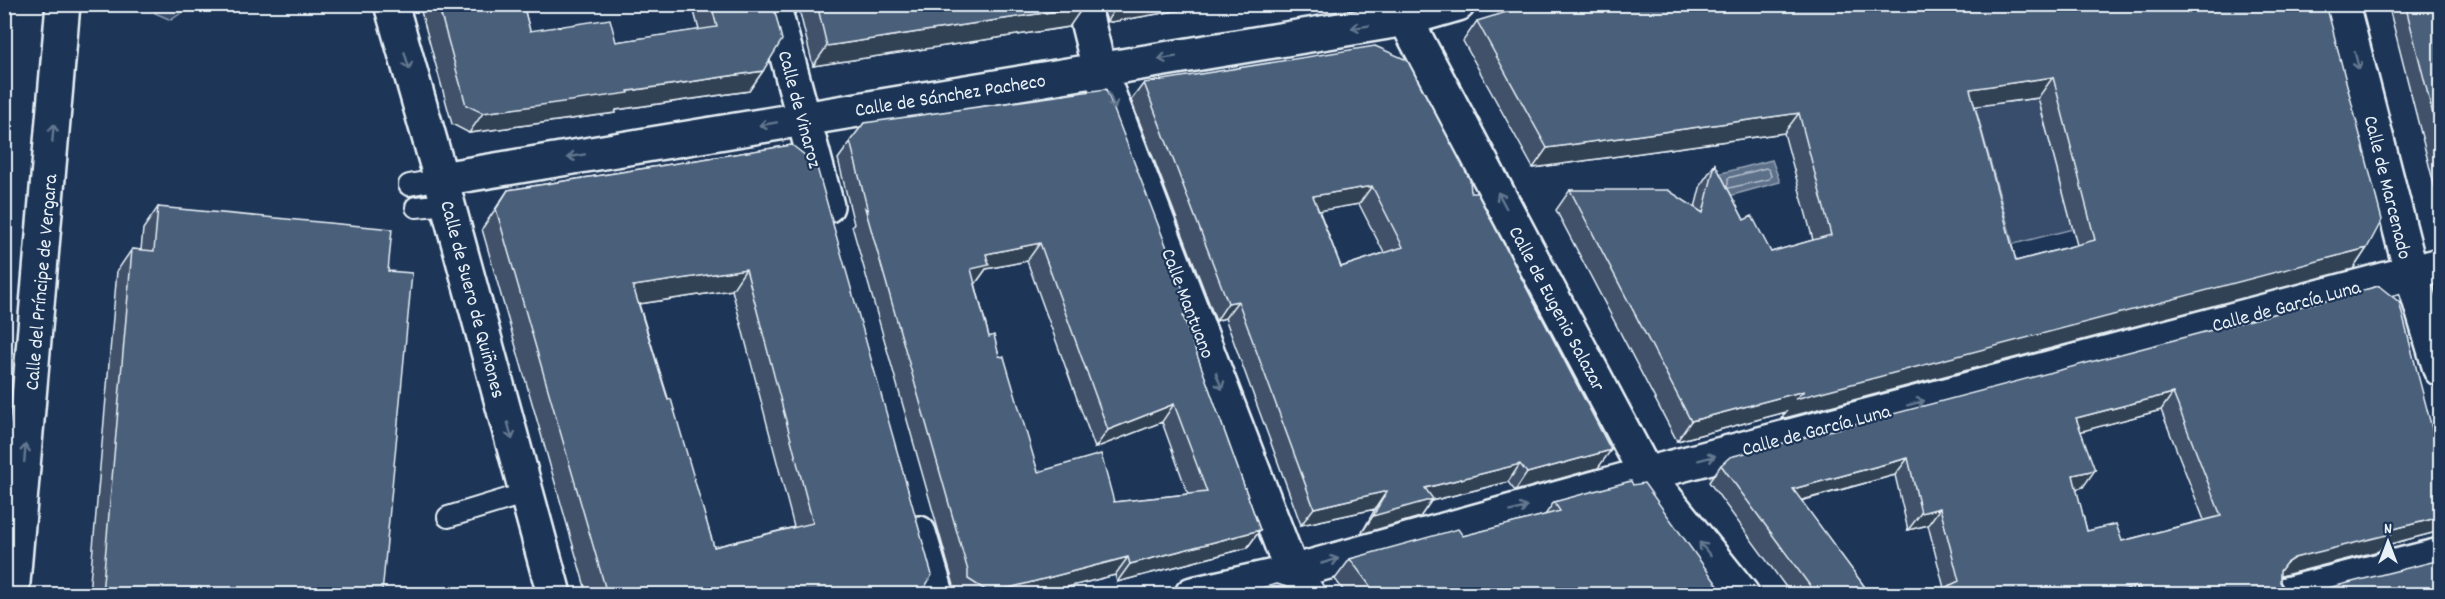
<svg xmlns="http://www.w3.org/2000/svg" width="2445" height="599" viewBox="0 0 2445 599" font-family="Dekko,sans-serif">
	<style>
		.green { fill: #374d6c; stroke: #909fb2; stroke-width: 1.5 }
		.water { fill: #5d7089; stroke: #95a4b5; stroke-width: 1.5 }
		.lines { fill: none; stroke-linecap: round; stroke-linejoin: round }
		.shore { stroke: #b0bdcc; stroke-width: 1.5 }
		.service-casing { stroke: #e8f1f8; stroke-width: 24 }
		.minor-casing { stroke: #e8f1f8; stroke-width: 38 }
		.secondary-casing { stroke: #e8f1f8; stroke-width: 38 }
		.service { stroke: #1d3557; stroke-width: 20 }
		.minor { stroke: #1d3557; stroke-width: 33 }
		.secondary { stroke: #1d3557; stroke-width: 33 }
		.wall { fill: #3f5169; stroke: #e8f1f8; stroke-width: 1.5; fill-rule: evenodd }
		.shaded-wall { fill: #334255; stroke: #e8f1f8; stroke-width: 1.5 }
		.building { fill: #495e7a; stroke: #e8f1f8; stroke-width: 1.5; fill-rule: evenodd }
		.oneway { stroke: #64778f }
		.labels { text-anchor: middle; stroke-width: 4.5; stroke-linejoin: round; paint-order: stroke }
		.street-label { font-size: 20px; fill: #e8f1f8; stroke: #1d3557 }
	</style>
	<rect width="100%" height="100%" fill="#1d3557"/>
	<filter id="ink" filterUnits="userSpaceOnUse"><feTurbulence type="fractalNoise" baseFrequency=".0167" numOctaves="2"/><feDisplacementMap in="SourceGraphic" scale="12" xChannelSelector="R" yChannelSelector="G"/><feConvolveMatrix kernelMatrix="1 2 1 2 8 2 1 2 1" color-interpolation-filters="sRGB"/></filter>
	<g filter="url(#ink)">
		<path class="green" d="M156,5V4L193,5L171,20L155,13Z
			M2038,98L2073,229L2013,244L1975,106Z"/>
		<path class="water" d="M1772,160L1780,182L1725,197L1718,174Z"/>
		<g class="lines">
			<path class="shore" d="M1728,185V178L1766,168L1769,170L1771,176L1769,179L1729,188"/>
			<g class="service-casing">
				<path id="service" d="M409,185L441,179
					M416,207L448,204
					M448,517L527,493"/>
			</g>
			<g class="minor-casing">
				<path id="minor" d="M391,4L441,179L554,594
					M773,4L827,206
					M1083,4L1099,69L1292,572L1308,594
					M1402,4L1406,19L1415,37L1646,474L1742,594
					M2342,4L2411,272L2440,369
					M441,179L1406,19L1458,4
					M919,533L937,594
					M1192,594L1292,572L1646,474L2440,265
					M2286,594L2440,555"/>
			</g>
			<g class="secondary-casing">
				<path id="secondary" d="M12,594L63,4"/>
			</g>
			<use href="#service" class="service"/>
			<use href="#minor" class="minor"/>
			<use href="#secondary" class="secondary"/>
		</g>
		<path class="wall" d="M419,4H523L530,31L616,42L699,30L692,4H773L763,71L749,91L616,110L615,113L469,133L452,124Z
			M791,4H1083L1069,27L813,66L799,9L795,14Z
			M1101,4H1216L1111,22L1107,21Z
			M2326,4L2367,248L2353,269L1781,419L1786,412L1677,441L1556,210L1570,190L1695,208L1701,184L1715,164L1744,220L1771,252L1813,240L1784,133L1533,168L1463,41L1477,21ZM2038,98L2077,245L2016,261L1974,106Z
			M2388,4H2440V208Z
			M1144,83L1471,193L1598,468L1515,491L1508,482L1431,501L1420,517L1361,534L1375,509L1301,525L1225,318L1216,321L1131,100ZM1359,204L1384,253L1341,267L1319,210Z
			M864,123L1192,313L1185,323L1260,530L1247,548L1117,582L1115,575L1040,594H955V589L852,226L854,224L838,159ZM1027,261L1095,448L1162,422L1188,494L1114,502L1038,472L999,356L989,337L975,283H976L986,269Z
			M792,145L921,594H587L482,229L508,190ZM732,290L794,527L714,547L639,304Z
			M158,207L388,271L382,594H89L117,271L132,249L141,250L143,229Z
			M2379,286L2440,517V531L2383,546L2379,551L2280,576V582L2285,590L2294,594H1937L1940,590L1944,588L1928,525L1908,530L1895,475L1801,501L1870,594H1791L1709,482L1721,465ZM2161,410L2204,520L2122,541L2087,531L2076,489L2083,487L2081,431Z
			M1633,485L1724,594H1346L1335,579L1350,559L1463,536L1545,515L1554,502Z"/>
		<path class="shaded-wall" d="M1118,4H1216L1111,22L1107,21Z
			M1083,7L1069,27L813,66L827,46Z
			M763,71L749,91L616,110L615,113L469,133L483,113Z
			M2053,77L2038,98L1955,109L1970,89Z
			M1799,113L1784,133L1533,168L1547,148Z
			M1372,186L1359,204L1301,214L1313,196Z
			M1040,243L1027,261L986,269L976,283L958,287L971,269L986,254Z
			M2367,248L2353,269L1781,419L1786,412L1677,441L1691,421L1804,391Z
			M746,269L732,290L619,307L633,286Z
			M1238,301L1225,318L1216,321L1228,303Z
			M1192,313L1180,331L1183,316Z
			M2173,393L2161,410L2064,436L2076,418Z
			M1174,404L1162,422L1095,448L1108,430Z
			M1611,450L1598,468L1515,491L1527,473Z
			M1908,458L1895,475L1780,506L1793,489Z
			M1520,464L1508,482L1431,501L1420,517L1361,534L1373,516L1425,488Z
			M2095,470L2083,487L2060,493L2073,475Z
			M1387,491L1375,509L1301,525L1314,508Z
			M1940,508L1928,525L1908,530L1921,513Z
			M2440,517V531L2383,546L2379,551L2281,576L2273,580L2286,563L2294,558L2386,531Z
			M1260,530L1247,548L1117,582L1130,564Z
			M1128,557L1115,575L1040,594H989L990,593Z
			M2139,586L2134,594H2107Z"/>
		<path class="building" d="M438,4H523L530,31L610,19L616,42L717,27L711,4H773L782,40L763,71L628,91L629,93L483,113L466,105Z
			M817,4H1083V7L827,46Z
			M1533,4H2326L2382,220L2367,248L1795,399L1804,391L1691,421L1570,190H1668L1703,213L1715,164L1744,220L1752,216L1771,252L1831,235L1799,113L1547,148L1477,21ZM2053,77L2095,240L2016,261L1970,89Z
			M2405,4H2440V142Z
			M1375,46L1407,60L1470,180L1471,193H1477L1611,450L1527,473L1520,464L1425,488L1433,499L1373,516L1387,491L1314,508L1238,301L1228,303L1144,83ZM1372,186L1403,247L1341,267L1313,196Z
			M1106,89L1192,313L1183,316L1260,530L1130,564L1128,557L990,593L968,579V571L865,208L868,211L850,141L864,123ZM1040,243L1108,430L1174,404L1207,492L1114,502L1101,454L1038,472L1004,357L999,356L994,335L989,337L971,269L989,265L986,254Z
			M792,145L816,164L932,575L921,594H607L496,209L508,190ZM746,269L813,523L714,547L671,399L668,400L633,286Z
			M158,207L392,229L388,271L412,273L382,594H102L132,249L154,251Z
			M2379,286L2399,302L2440,459V517L2386,531L2391,534L2294,558L2286,563L2280,571V582L2285,590L2294,594H2146L2145,593L2142,594L2139,586L2107,594H1941L1940,590L1959,581L1940,508L1921,513L1908,458L1793,489L1870,594H1816L1721,465L1730,457ZM2173,393L2221,516L2122,541L2116,524L2087,531L2073,475L2095,470L2076,418Z
			M1631,481L1633,485L1644,483L1724,594H1376L1350,559L1458,529L1463,536L1560,511L1554,502Z
			M2440,560V594H2304Z
			M1277,584L1308,594H1237Z"/>
		<defs><path id="oneway-shaft" d="M-6 0H5M1.5-3L5.5 0L1.5 3" fill="none" stroke-width="1.6" stroke-linecap="round" stroke-linejoin="round" transform="scale(1.5)"/></defs>
		<g class="oneway">
			<use href="#oneway-shaft" transform="translate(1360 27) rotate(171)"/>
			<use href="#oneway-shaft" transform="translate(1167 58) rotate(171)"/>
			<use href="#oneway-shaft" transform="translate(407 61) rotate(74)"/>
			<use href="#oneway-shaft" transform="translate(2357 61) rotate(76)"/>
			<use href="#oneway-shaft" transform="translate(1112 101) rotate(69)"/>
			<use href="#oneway-shaft" transform="translate(768 124) rotate(170)"/>
			<use href="#oneway-shaft" transform="translate(53 133) rotate(-85)"/>
			<use href="#oneway-shaft" transform="translate(576 156) rotate(170)"/>
			<use href="#oneway-shaft" transform="translate(1502 200) rotate(-118)"/>
			<use href="#oneway-shaft" transform="translate(1219 381) rotate(69)"/>
			<use href="#oneway-shaft" transform="translate(1916 403) rotate(-15)"/>
			<use href="#oneway-shaft" transform="translate(510 431) rotate(75)"/>
			<use href="#oneway-shaft" transform="translate(25 453) rotate(-85)"/>
			<use href="#oneway-shaft" transform="translate(1707 458) rotate(-15)"/>
			<use href="#oneway-shaft" transform="translate(1519 509) rotate(-15)"/>
			<use href="#oneway-shaft" transform="translate(1705 549) rotate(-129)"/>
			<use href="#oneway-shaft" transform="translate(1330 561) rotate(-16)"/>
		</g>
	</g>
	<g class="labels">
		<g class="street-label">
			<text transform="translate(950 94) rotate(-9)" y="7">Calle de Sánchez Pacheco</text>
			<text transform="translate(801 109) rotate(75)" y="7">Calle de Vinaroz</text>
			<text transform="translate(2389 187) rotate(76)" y="7">Calle de Marcenado</text>
			<text transform="translate(40 282) rotate(-85)" y="7">Calle del Príncipe de Vergara</text>
			<text transform="translate(474 299) rotate(75)" y="7">Calle de Suero de Quiñones</text>
			<text transform="translate(1189 303) rotate(69)" y="7">Calle Mantuano</text>
			<text transform="translate(2286 305) rotate(-15)" y="7">Calle de García Luna</text>
			<text transform="translate(1558 308) rotate(62)" y="7">Calle de Eugenio Salazar</text>
			<text transform="translate(1816 429) rotate(-15)" y="7">Calle de García Luna</text>
		</g>
	</g>
	<rect width="2445" height="599" fill="none" stroke="#1d3557" stroke-width="24"/>
	<rect x="12" y="12" width="2421" height="575" fill="none" stroke="#e8f1f8" stroke-width="2" filter="url(#ink)"/>
	<g transform="translate(2388 542)" stroke="#1d3557" stroke-width="4.5" paint-order="stroke">
	<path d="M0-4.5L10 22L0 15L-10 22Z" fill="#e8f1f8"/>
	<text y="-9" font-size="16" font-weight="bold" text-anchor="middle" fill="#e8f1f8">N</text>
	</g>
</svg>
